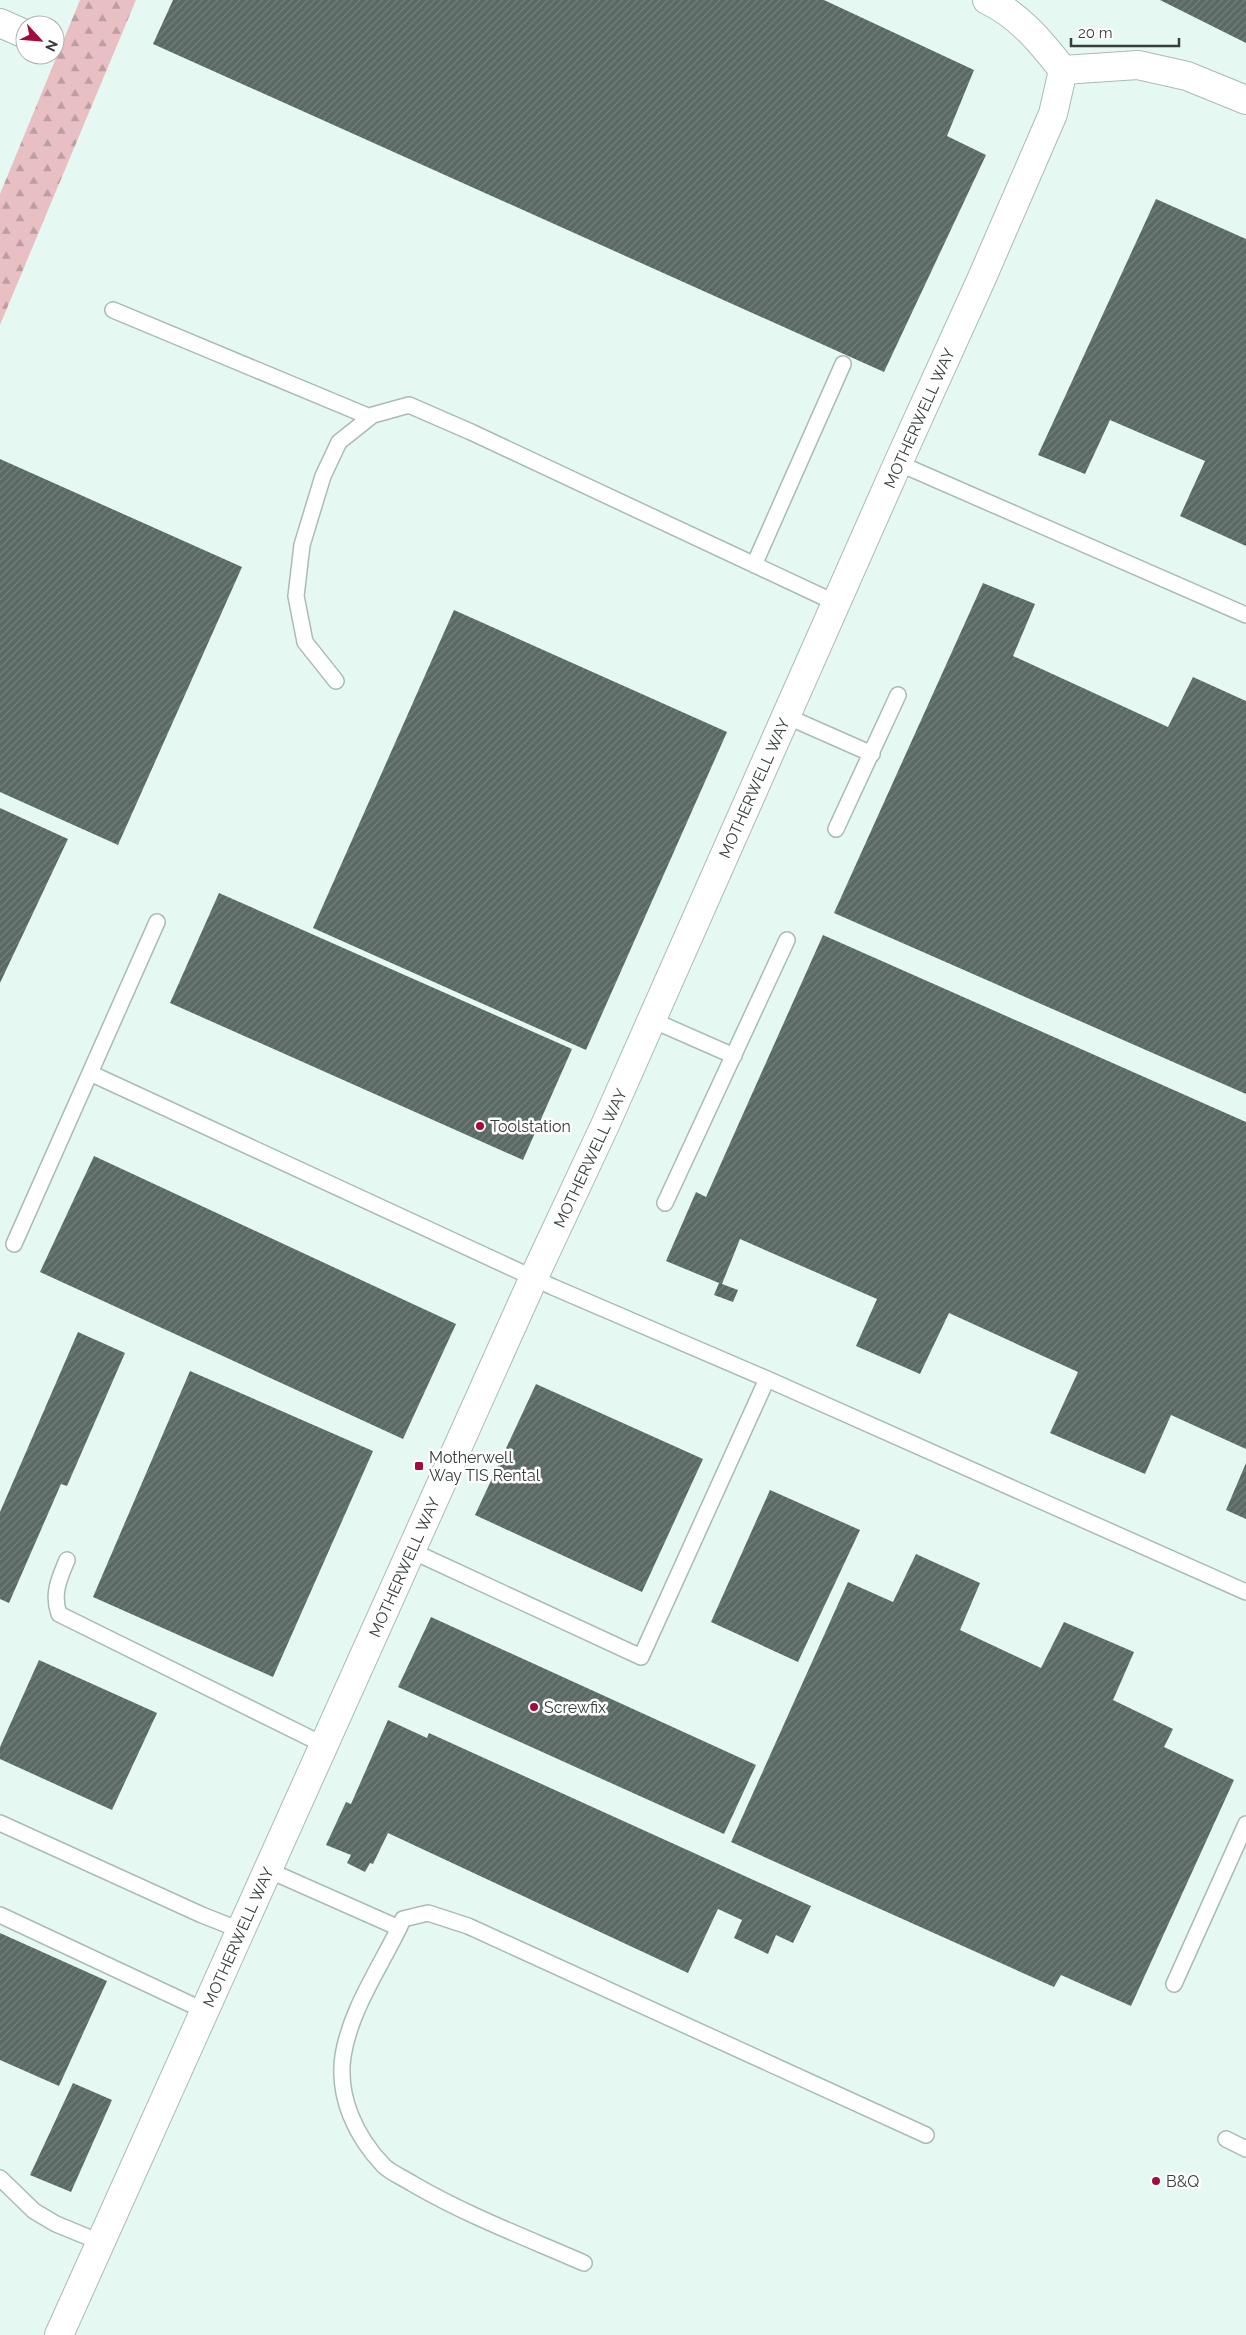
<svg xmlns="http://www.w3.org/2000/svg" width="1246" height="2335" viewBox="0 0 1246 2335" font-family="Raleway,sans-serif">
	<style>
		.forest { fill: url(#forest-firs) }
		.building { fill: url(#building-hatch) }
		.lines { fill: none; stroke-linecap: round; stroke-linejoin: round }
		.service-casing { stroke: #aabbb5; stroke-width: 18 }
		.minor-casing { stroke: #aabbb5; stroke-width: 30 }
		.tertiary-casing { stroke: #aabbb5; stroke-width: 30 }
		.service { stroke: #fff; stroke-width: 15 }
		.minor { stroke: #fff; stroke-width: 28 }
		.tertiary { stroke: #fff; stroke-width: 28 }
		.poi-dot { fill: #a40a40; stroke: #fff; stroke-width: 2 }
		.labels { text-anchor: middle; stroke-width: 5; stroke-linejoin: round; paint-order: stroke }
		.street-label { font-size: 16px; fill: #363d3a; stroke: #fff }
		.poi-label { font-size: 16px; fill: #363d3a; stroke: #fff; text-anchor: start }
	</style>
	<defs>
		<pattern id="forest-firs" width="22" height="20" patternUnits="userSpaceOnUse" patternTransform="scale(1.25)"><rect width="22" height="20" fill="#e8c0c4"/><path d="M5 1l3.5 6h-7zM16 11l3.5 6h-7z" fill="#bd9da0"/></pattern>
		<pattern id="building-hatch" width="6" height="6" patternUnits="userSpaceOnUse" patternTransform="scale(1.25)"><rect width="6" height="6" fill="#5a6964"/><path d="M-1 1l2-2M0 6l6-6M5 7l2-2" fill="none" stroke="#74807c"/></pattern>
	</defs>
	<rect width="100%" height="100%" fill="#e6f8f2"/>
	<path class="forest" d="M80,0H136L0,325V194Z"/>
	<path class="building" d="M173,0H824L974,70L947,136L986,155L884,372L153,44Z
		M1160,0H1246V43Z
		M1156,199L1246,239V546L1180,516L1205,461L1110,420L1085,474L1038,455Z
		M0,459L242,567L118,845L0,792Z
		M983,583L1035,604L1013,656L1168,727L1193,677L1246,701V1094L834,913Z
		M454,610L727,732L586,1050L313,928Z
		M0,808L68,839L0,983Z
		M219,893L572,1049L523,1160L170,1003Z
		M823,935L1246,1122V1449L1171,1415L1145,1474L1050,1433L1078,1372L949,1313L920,1374L856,1346L877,1299L740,1239L722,1284L738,1290L733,1302L714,1295L719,1283L666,1261L696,1192L706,1197Z
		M94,1156L456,1324L403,1439L40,1272Z
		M78,1332L125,1353L67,1486L61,1484L9,1603L0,1599V1512Z
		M190,1371L373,1451L273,1677L93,1597Z
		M536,1384L703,1459L642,1592L475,1515Z
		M1246,1463V1519L1226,1510Z
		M770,1490L860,1530L798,1662L711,1622Z
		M916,1554L980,1583L960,1630L1041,1668L1064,1622L1134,1652L1113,1700L1173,1729L1164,1747L1234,1780L1131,2006L1061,1975L1054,1987L731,1842L848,1582L893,1602Z
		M431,1617L756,1765L724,1834L398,1687Z
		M39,1660L157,1713L112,1810L0,1759V1747Z
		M388,1720L427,1738L429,1733L811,1906L793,1943L776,1935L768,1954L734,1938L742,1920L718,1909L688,1973L388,1833L373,1864L370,1863L365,1872L347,1863L351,1855L326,1845L346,1802L351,1804Z
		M0,1933L107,1981L59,2086L0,2060Z
		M73,2083L112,2100L71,2192L30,2175Z"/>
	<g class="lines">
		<g class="service-casing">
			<path id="service" d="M113,310L370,417
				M898,463L1246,615
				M754,565L843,364
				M336,681L305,642L296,596L302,545L323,476L339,442L373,415L409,405L471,432L836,603
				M786,716L872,754
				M836,829L898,695
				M652,1020L734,1056
				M90,1073L553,1287L767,1379L1246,1592
				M665,1203L787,940
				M14,1244L157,922
				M412,1551L641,1657L767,1379
				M67,1560C59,1579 52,1594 59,1614L324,1745
				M0,1823L202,1915L240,1930
				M268,1870L399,1928C379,1969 350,2011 343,2056C337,2097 356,2137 384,2166C391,2173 404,2178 413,2184C466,2215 527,2238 584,2263
				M0,1915L205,2011
				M399,1928L403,1919L428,1913L468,1926L926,2135
				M1174,1984L1246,1824
				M1226,2139L1246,2149
				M0,2178L34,2211L56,2224L100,2242"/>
		</g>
		<g class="minor-casing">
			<path id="minor" d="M0,23L25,34
				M1063,70L1138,65L1187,76L1246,100"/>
		</g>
		<g class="tertiary-casing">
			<path id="tertiary" d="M59,2335L534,1277L606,1123L898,463L981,280L1053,114L1063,70C1041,42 1019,15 987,0"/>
		</g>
		<use href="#service" class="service"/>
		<use href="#minor" class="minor"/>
		<use href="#tertiary" class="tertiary"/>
	</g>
	<g class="poi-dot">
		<circle cx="480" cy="1126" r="5"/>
		<rect x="414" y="1461" width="10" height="10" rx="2.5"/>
		<circle cx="534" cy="1707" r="5"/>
		<circle cx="1156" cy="2181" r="5"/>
	</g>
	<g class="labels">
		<g class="street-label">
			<text transform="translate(919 418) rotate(-66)" y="6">MOTHERWELL WAY</text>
			<text transform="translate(754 788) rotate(-66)" y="6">MOTHERWELL WAY</text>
			<text transform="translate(590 1158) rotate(-65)" y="6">MOTHERWELL WAY</text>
			<text transform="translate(404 1567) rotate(-66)" y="6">MOTHERWELL WAY</text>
			<text transform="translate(238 1937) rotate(-66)" y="6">MOTHERWELL WAY</text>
		</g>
		<g class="poi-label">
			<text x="490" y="1132">Toolstation</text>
			<text x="429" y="1463">Motherwell<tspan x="429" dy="18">Way TIS Rental</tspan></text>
			<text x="544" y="1713">Screwfix</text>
			<text x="1166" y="2187">B&amp;Q</text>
		</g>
	</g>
	<g transform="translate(40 40) rotate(116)"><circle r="24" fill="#ffffff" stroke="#afb1b0"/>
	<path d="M0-4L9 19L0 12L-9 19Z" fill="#a40a40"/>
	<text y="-8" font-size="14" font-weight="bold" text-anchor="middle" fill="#363d3a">N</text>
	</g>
	<path d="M1071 38v8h108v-8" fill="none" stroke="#363d3a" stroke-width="2.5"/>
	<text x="1078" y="38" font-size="15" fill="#363d3a" stroke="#ffffff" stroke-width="4" paint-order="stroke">20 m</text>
</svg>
